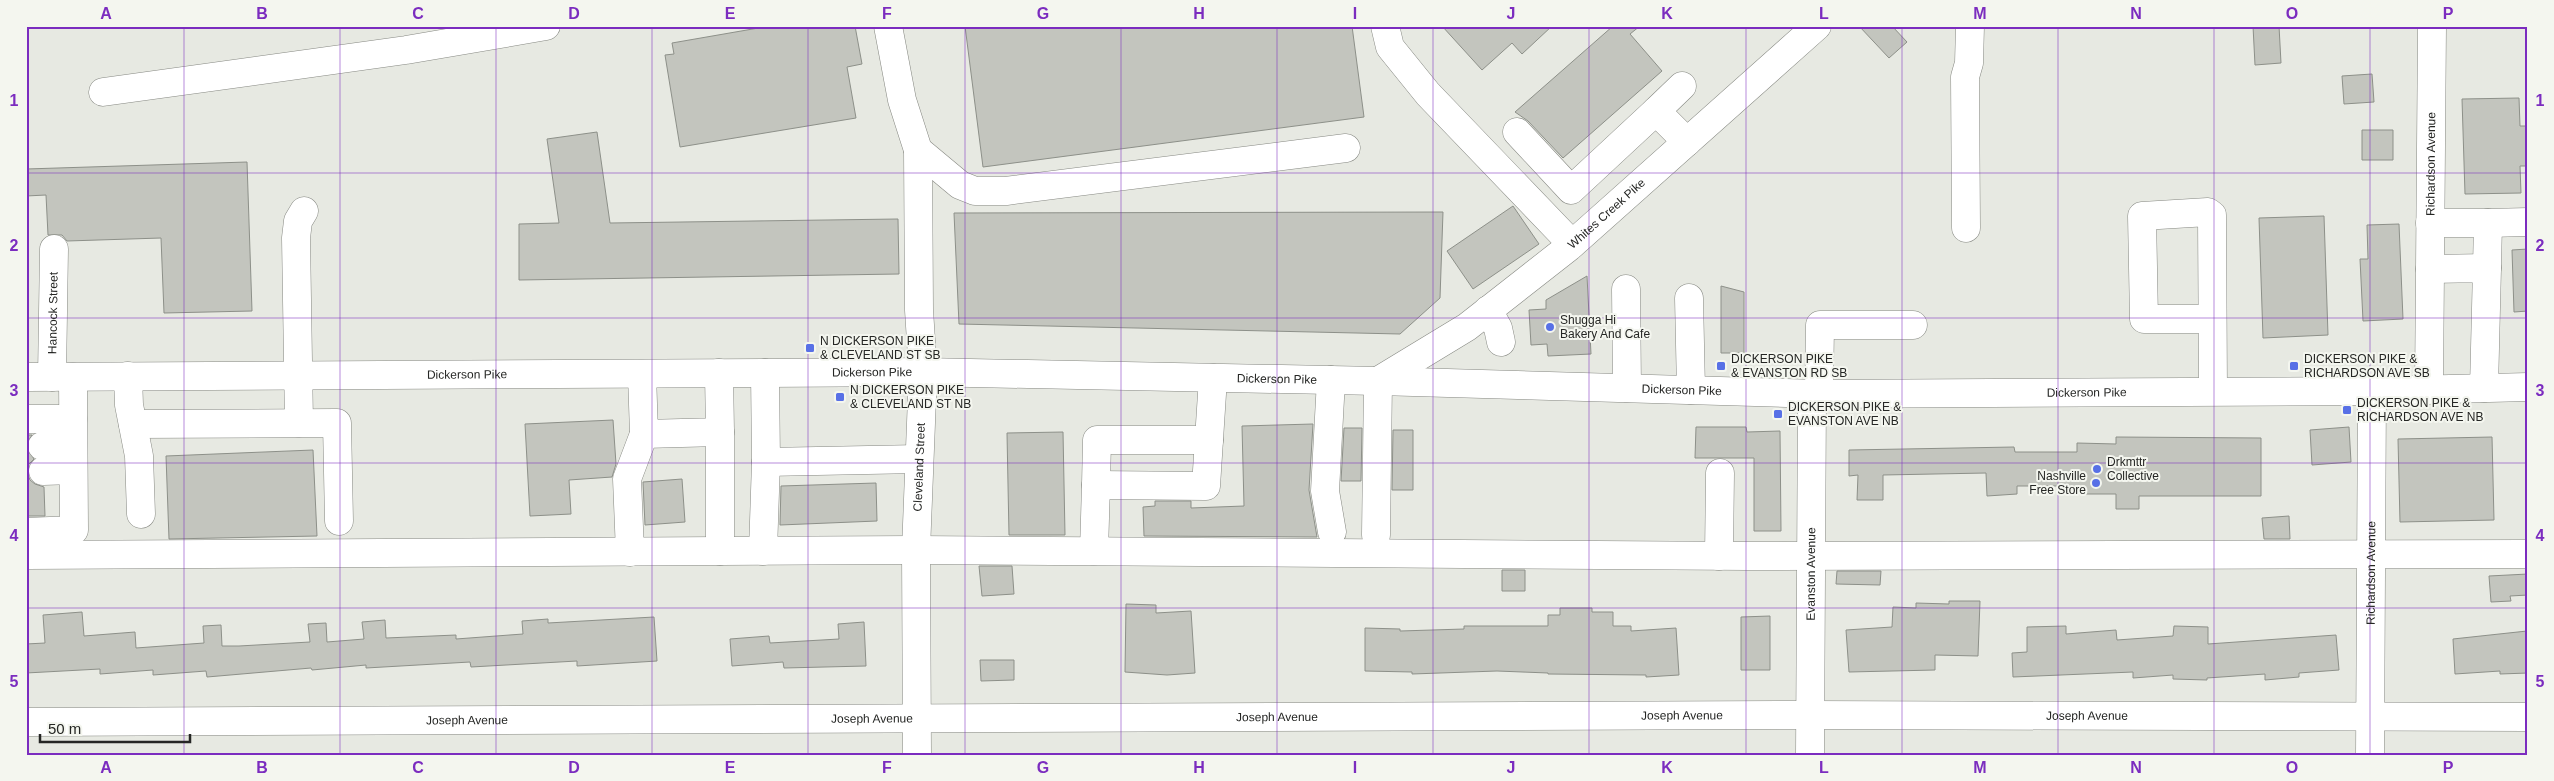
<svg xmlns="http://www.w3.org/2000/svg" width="2554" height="781" viewBox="0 0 2554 781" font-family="Arial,sans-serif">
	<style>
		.building { fill: #c3c5be; stroke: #8d9089 }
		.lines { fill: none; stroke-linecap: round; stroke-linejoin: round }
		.minor-casing { stroke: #868882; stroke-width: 29 }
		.major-casing { stroke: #868882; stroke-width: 29 }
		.minor { stroke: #fff; stroke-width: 28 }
		.major { stroke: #fff; stroke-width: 28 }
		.grid { fill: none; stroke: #7b2cbf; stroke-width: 1; stroke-opacity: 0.55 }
		.poi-dot { fill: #5870e6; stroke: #f4f6ef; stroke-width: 2 }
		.labels { text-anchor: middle; stroke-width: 4; stroke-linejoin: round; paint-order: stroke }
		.street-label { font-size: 12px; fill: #252624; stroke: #f4f6ef }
		.poi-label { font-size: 12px; fill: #252624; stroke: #f4f6ef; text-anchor: start }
		.neatline { fill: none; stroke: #7b2cbf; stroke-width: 2 }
		.grid-label { font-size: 16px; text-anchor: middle; font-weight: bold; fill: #7b2cbf }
	</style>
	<rect width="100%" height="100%" fill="#e7e9e2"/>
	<path class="building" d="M770,26H855L862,64L847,67L856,118L680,147L665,55L674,54L672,43Z
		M965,26H1352L1364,117L983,167Z
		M1442,26H1552L1522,54L1512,43L1482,70Z
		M1613,26H1640L1630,34L1662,71L1563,158L1528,121L1515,112Z
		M1859,26H1892L1907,42L1889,58Z
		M2253,26H2279L2281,63L2255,65Z
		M2372,74L2374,102L2344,104L2342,76Z
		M2519,98L2520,126H2528V166H2520L2521,193L2465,194L2462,99Z
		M2362,130H2393V160H2362Z
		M597,132L610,223L898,219L899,274L519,280V224L559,223L547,139Z
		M247,162L252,311L164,313L161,238L67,241L62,235H48L46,195L26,196V169Z
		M1513,206L1539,244L1473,289L1447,251Z
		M1443,212L1440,298L1400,334L959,324L954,213Z
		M2324,216L2328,335L2263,338L2259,218Z
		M2399,224L2403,319L2363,321L2360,259H2368L2367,225Z
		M2528,249V311L2514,312L2512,250Z
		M1587,276L1591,354L1548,356L1547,344L1531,345L1529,310L1546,309V300Z
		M1721,286L1744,292V353H1721Z
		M613,420L616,464L612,477L569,480L571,514L530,516L525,424Z
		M1313,424L1309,490L1317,537L1144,536L1143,507L1155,506V501H1191V508L1244,506L1242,426Z
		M1696,427H1746L1747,432L1780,431L1781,531H1754V458H1695Z
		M2349,427L2351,462L2312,465L2310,430Z
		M1344,428H1362L1361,481H1341Z
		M1393,430H1413V490H1392Z
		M1063,432L1065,535H1009L1007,433Z
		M26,435H32L26,447L34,459L29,464L27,472L30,480L35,484L44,487L45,516H26Z
		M2116,437L2261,438V496H2139V509H2116V494H2077V486H2017V494L1987,496L1986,473L1883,475V500H1857L1858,475L1849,476V450L2014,447L2015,452H2077V443L2116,444Z
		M2492,437L2494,520L2400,522L2398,439Z
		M313,450L317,536L169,539L166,456Z
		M682,479L685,522L645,525L643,482Z
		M876,483L877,521L780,525L781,486Z
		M2289,516L2290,539H2264L2262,518Z
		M979,566H1012L1014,594L982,596Z
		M1502,570H1525V591H1502Z
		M1837,571H1881L1880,585L1836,584Z
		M2528,574V595L2510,596L2511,601L2491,602L2489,576Z
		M1949,601H1980L1978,656L1935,655V670L1849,672L1846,630L1892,627L1893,607L1916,608V603L1949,604Z
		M1126,604L1156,605V613L1191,611L1195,673L1167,675L1125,672Z
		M1560,608H1592V612H1613V626H1631V631L1676,628L1679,675L1646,677V675L1548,674V673L1497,671L1412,674V672L1365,671V628L1400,629V631L1464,629V626H1548V615H1560Z
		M82,612L84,636L135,632L136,648L204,643L203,626L221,625L222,646H239L310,642L308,624L326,623L327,642L364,639L362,622L385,620L386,638L456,635V639L523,634L522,621L548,619V623L654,617L657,661L577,666V661L471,667L470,662L366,668V665L312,670L311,668L207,677L206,671L153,675V670L100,674V669L26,673V644L45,643L43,615Z
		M1770,616V670H1741V617Z
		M864,622L866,666L784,668L783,662L732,666L730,639L769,636L770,643L839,639L838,624Z
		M2066,626V634L2116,630L2117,640L2173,636L2174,626L2208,627V644L2336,635L2339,670L2299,673V677L2265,680V674L2207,678V680L2173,679V675L2133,678V672L2013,677L2012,653L2027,652V627Z
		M2527,631L2528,673L2500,674V671L2455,674L2453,639Z
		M980,660H1014V680L981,681Z"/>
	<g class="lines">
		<g class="minor-casing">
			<g id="minor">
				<path d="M888,26L902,100L918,150L960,185L975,191H1006L1346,148"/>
				<path d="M1385,26L1390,47L1428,94L1572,244"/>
				<path d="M103,92L406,50L546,26"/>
				<path d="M1656,111L1682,86"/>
				<path d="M1517,132L1571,190L1656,111L1687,142"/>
				<path d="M918,150L919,310L923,372"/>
				<path d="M2430,223H2488L2487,268"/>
				<path d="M2488,223L2528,222"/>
				<path d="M1966,228L1965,77L1969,63L1970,26"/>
				<path d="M2430,269L2487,268L2484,388"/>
				<path d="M1626,289L1627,388"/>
				<path d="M1689,298L1691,390"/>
				<path d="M1488,310L1498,328L1501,342"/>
				<path d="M2212,319H2144L2142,216L2208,212L2212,215L2213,391"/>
				<path d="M765,373L766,462L919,459"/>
				<path d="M642,374L644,434L720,432L719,373"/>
				<path d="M128,376L129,405L139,456L141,514"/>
				<path id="s1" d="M52,377L54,249"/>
				<path d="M1331,380L1325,491L1332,532"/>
				<path id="s2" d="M2429,390L2432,26"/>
				<path d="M1819,394L1820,325H1913"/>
				<path d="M26,419H73"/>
				<path d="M299,423L296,238L298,221L304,211"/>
				<path d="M133,424L337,423L339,521"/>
				<path d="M42,446L73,445"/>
				<path d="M43,471L73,470"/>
				<path d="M1096,485L1097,440H1209"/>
				<path d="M26,532L74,530L73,377"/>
				<path id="s3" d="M1376,535L1378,381L1467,327L1569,247L1817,26"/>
				<path d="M720,551V432"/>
				<path d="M763,551L766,462"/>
				<path d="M1094,551L1096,485L1206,486L1213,378"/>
				<path d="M630,552L627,479L644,434"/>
				<path d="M26,555L916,550L1747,556L2528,554"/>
				<path d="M1719,556L1720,473"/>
				<path id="s4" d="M26,722L1809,715L2528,717"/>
				<path id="s5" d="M1810,755L1812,394"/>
				<path id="s6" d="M2370,755L2372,391"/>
			</g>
		</g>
		<g class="major-casing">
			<g id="major">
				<path id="s7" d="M26,377L923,372L1378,381L1819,394L2372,391L2528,387"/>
				<path id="s8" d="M917,755L916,550L923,372"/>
			</g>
		</g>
		<use href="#minor" class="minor"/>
		<use href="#major" class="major"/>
	</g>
	<path class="grid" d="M184,26V755M340,26V755M496,26V755M652,26V755M808,26V755M965,26V755M1121,26V755M1277,26V755M1433,26V755M1589,26V755M1746,26V755M1902,26V755M2058,26V755M2214,26V755M2370,26V755M26,173H2528M26,318H2528M26,463H2528M26,608H2528"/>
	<g class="poi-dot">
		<circle cx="1550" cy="327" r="5"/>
		<rect x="805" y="343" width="10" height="10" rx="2.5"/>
		<rect x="1716" y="361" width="10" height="10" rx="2.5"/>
		<rect x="2289" y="361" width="10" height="10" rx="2.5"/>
		<rect x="835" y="392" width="10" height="10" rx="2.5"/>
		<rect x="2342" y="405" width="10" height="10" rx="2.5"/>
		<rect x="1773" y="409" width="10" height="10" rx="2.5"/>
		<circle cx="2097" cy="469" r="5"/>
		<circle cx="2096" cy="483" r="5"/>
	</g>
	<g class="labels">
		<g class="street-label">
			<text dy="4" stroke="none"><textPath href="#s2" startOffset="226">Richardson Avenue</textPath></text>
			<text dy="4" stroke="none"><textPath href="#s3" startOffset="438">Whites Creek Pike</textPath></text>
			<text dy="4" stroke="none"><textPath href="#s1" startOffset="64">Hancock Street</textPath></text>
			<text dy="4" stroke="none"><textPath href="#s7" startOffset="846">Dickerson Pike</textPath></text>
			<text dy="4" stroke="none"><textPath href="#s7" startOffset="441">Dickerson Pike</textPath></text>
			<text dy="4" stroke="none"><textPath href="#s7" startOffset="1251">Dickerson Pike</textPath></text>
			<text dy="4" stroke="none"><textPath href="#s7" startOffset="1656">Dickerson Pike</textPath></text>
			<text dy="4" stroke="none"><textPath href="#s7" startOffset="2061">Dickerson Pike</textPath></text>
			<text dy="4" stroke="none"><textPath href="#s8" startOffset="288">Cleveland Street</textPath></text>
			<text dy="4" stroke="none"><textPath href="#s6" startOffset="182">Richardson Avenue</textPath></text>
			<text dy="4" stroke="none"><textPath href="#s5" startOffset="181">Evanston Avenue</textPath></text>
			<text dy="4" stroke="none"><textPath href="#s4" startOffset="1656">Joseph Avenue</textPath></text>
			<text dy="4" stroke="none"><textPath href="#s4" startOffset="2061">Joseph Avenue</textPath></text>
			<text dy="4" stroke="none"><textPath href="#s4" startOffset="1251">Joseph Avenue</textPath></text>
			<text dy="4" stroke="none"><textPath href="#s4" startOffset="846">Joseph Avenue</textPath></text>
			<text dy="4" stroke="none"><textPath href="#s4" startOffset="441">Joseph Avenue</textPath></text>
		</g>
		<g class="poi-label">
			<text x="1560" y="324">Shugga Hi<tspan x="1560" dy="14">Bakery And Cafe</tspan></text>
			<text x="820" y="345">N DICKERSON PIKE<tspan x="820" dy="14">&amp; CLEVELAND ST SB</tspan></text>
			<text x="1731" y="363">DICKERSON PIKE<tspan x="1731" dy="14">&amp; EVANSTON RD SB</tspan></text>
			<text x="2304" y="363">DICKERSON PIKE &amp;<tspan x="2304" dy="14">RICHARDSON AVE SB</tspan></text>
			<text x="850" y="394">N DICKERSON PIKE<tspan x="850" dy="14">&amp; CLEVELAND ST NB</tspan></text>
			<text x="2357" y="407">DICKERSON PIKE &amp;<tspan x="2357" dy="14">RICHARDSON AVE NB</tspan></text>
			<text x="1788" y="411">DICKERSON PIKE &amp;<tspan x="1788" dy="14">EVANSTON AVE NB</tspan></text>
			<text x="2107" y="466">Drkmttr<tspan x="2107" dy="14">Collective</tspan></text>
			<text x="2086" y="480" text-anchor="end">Nashville<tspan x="2086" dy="14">Free Store</tspan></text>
		</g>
	</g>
	<rect width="2554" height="781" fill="none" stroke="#f4f6ef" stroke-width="55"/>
	<path d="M40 734v8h150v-8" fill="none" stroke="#252624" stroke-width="2.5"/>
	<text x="48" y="734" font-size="15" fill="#252624" stroke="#f4f6ef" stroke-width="4" paint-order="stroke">50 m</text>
	<rect x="28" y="28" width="2498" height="726" class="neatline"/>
	<g class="grid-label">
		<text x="106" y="19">A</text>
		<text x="262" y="19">B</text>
		<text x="418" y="19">C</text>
		<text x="574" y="19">D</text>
		<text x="730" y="19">E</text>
		<text x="887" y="19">F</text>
		<text x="1043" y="19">G</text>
		<text x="1199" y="19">H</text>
		<text x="1355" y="19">I</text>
		<text x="1511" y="19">J</text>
		<text x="1667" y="19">K</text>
		<text x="1824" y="19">L</text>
		<text x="1980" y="19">M</text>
		<text x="2136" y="19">N</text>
		<text x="2292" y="19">O</text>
		<text x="2448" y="19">P</text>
		<text x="14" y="106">1</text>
		<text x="2540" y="106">1</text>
		<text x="14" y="251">2</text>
		<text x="2540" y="251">2</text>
		<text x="14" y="396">3</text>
		<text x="2540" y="396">3</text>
		<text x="14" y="541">4</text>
		<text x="2540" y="541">4</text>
		<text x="14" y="687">5</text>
		<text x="2540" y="687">5</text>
		<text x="106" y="773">A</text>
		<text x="262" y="773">B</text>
		<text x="418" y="773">C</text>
		<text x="574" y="773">D</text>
		<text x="730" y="773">E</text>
		<text x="887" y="773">F</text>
		<text x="1043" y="773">G</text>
		<text x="1199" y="773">H</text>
		<text x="1355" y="773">I</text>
		<text x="1511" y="773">J</text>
		<text x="1667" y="773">K</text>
		<text x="1824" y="773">L</text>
		<text x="1980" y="773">M</text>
		<text x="2136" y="773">N</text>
		<text x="2292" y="773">O</text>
		<text x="2448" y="773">P</text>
	</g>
</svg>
